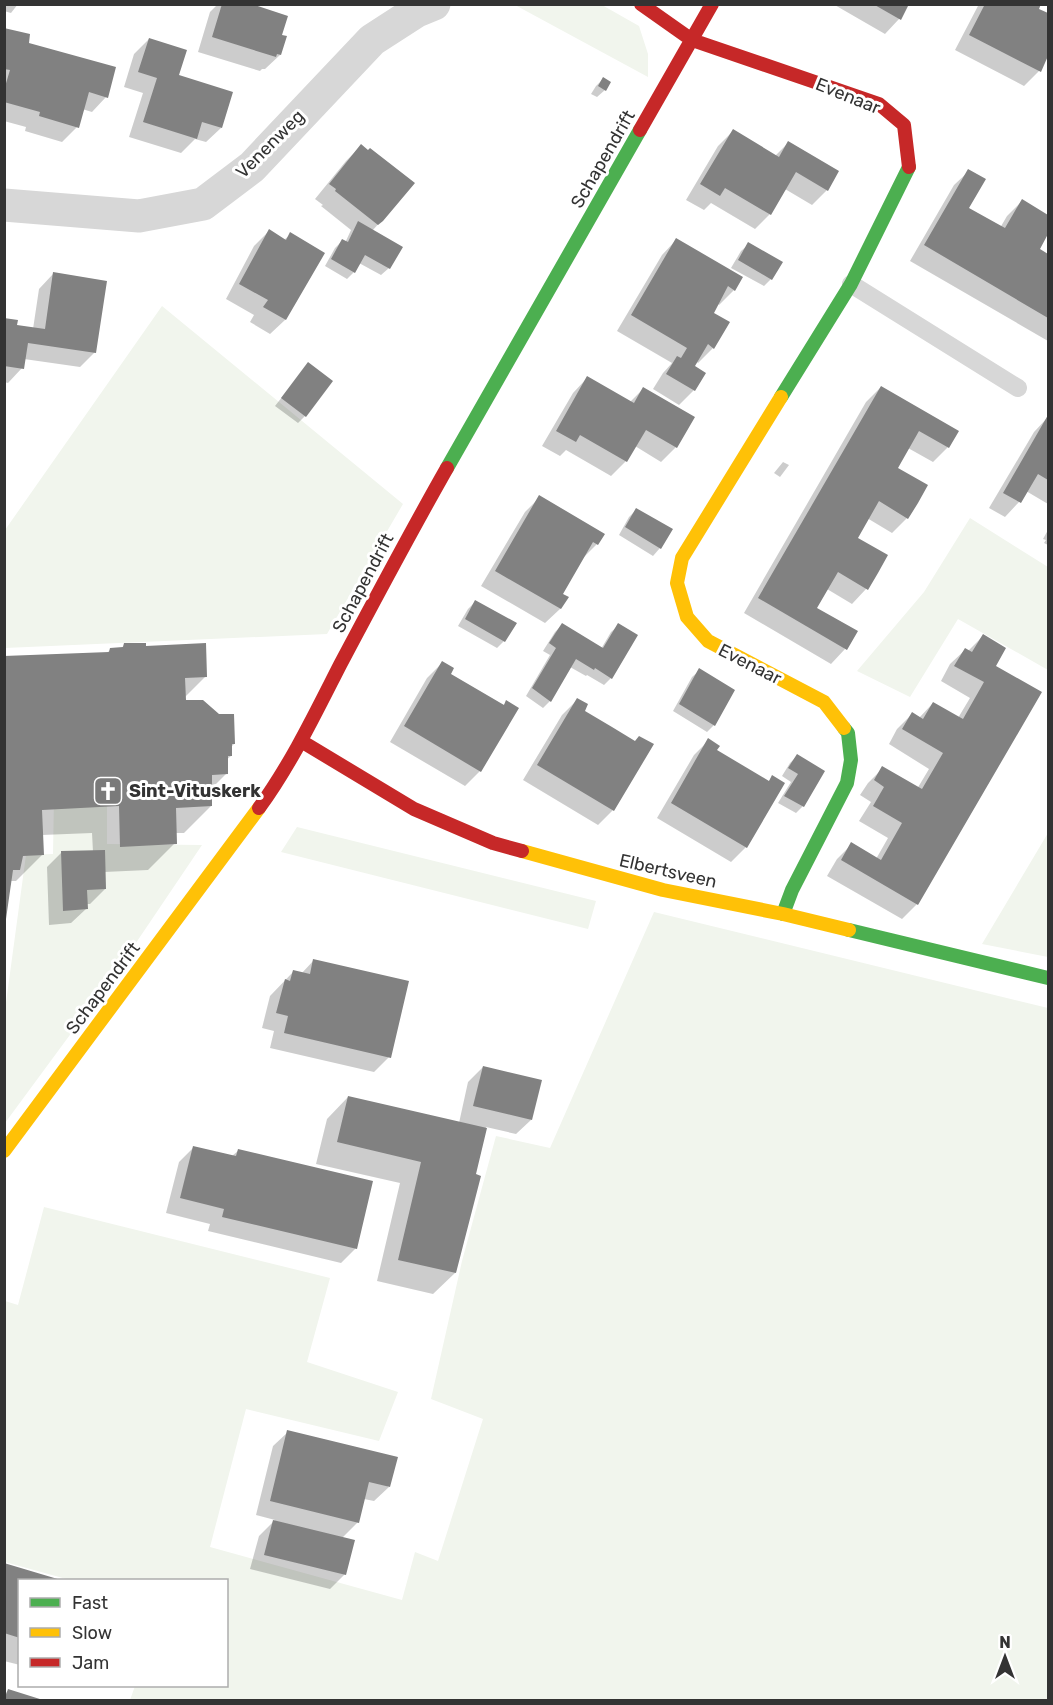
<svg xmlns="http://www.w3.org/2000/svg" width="1053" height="1705" viewBox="0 0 1053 1705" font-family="Rubik,sans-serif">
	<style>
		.green { fill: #f1f5ed }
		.shadow { fill: #0003 }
		.building { fill: #818181 }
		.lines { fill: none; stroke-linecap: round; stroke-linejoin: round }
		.lane { stroke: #d7d7d7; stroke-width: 18 }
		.street { stroke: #d7d7d7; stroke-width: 33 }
		.fast { stroke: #4caf50; stroke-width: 14 }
		.slow { stroke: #ffc107; stroke-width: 14 }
		.jam { stroke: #c62828; stroke-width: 14 }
		.labels { text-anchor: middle; stroke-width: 6; stroke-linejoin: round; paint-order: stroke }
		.street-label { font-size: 18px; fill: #333; stroke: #fff }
		.poi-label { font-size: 18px; font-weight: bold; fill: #333; stroke: #fff; text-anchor: start }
	</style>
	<rect width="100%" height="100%" fill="#fff"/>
	<path class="green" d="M515,5H602L639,26L648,54V77Z
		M162,306L403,504L327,634L5,648V530Z
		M970,518L1048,567V670L958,619L910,697L857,671L924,592Z
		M54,798L107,799V844L202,845L117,971L5,1123V1010L26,855L53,854Z
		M297,827L596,901L588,929L281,852Z
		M1048,833V957L982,944Z
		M654,912L1048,1008V1700H130L135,1686H226V1580H70L5,1562V1301L18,1305L44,1207L330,1278L307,1362L398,1392L379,1441L246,1409L210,1547L402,1600L415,1552L438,1561L483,1419L431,1399L462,1261L496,1136L550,1148Z"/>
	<path class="shadow" d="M4,4H18L11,13L4,11Z
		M218,4H247L280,55L265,69H262L260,71L198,52L210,12Z
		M833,4H908L899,19L885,34Z
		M979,4H1040L1037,9L1047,14L1048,12V53L1039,71L1024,86L955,50Z
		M4,29L106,97L92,112L82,109L77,127L62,142L25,131L26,127L4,121Z
		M149,39L178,76L221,128L206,142L195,139L181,153L129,137L143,93L124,87L134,54Z
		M603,79L605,90L597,97L591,94L596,86Z
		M733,131L775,156L788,143L827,190L812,205L785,189L770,214L755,229L711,203L704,210L686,200L718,146Z
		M361,146L382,220L372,231L389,268L381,275L359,263L354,272L347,279L325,266L335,248L342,241L345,243L351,230L321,206L323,205L315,199L346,161Z
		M969,171L967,208L1000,228L1007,216L1022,201L1048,217V231L1038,249L1048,256V341L910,261L954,185Z
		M269,231L284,240L291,234L285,320L270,334L250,322L254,315L226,299L254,246Z
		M676,240L734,290L719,305L717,303L712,313L713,348L698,363L696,361L693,366L694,390L679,405L653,389L663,373L672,363L617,331L662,255Z
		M749,244L771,279L764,286L731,268L741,251Z
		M53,274L95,352L80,367L24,359L22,368L8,383L4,382V320L16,326L33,329L39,289Z
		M308,364L305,416L298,423L275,406Z
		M587,378L630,402L643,389L676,447L661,462L635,446L626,461L611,476L566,450L560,456L542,446L573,393Z
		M881,387L948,447L933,462L908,448L896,468L907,518L892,533L867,518L855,538L866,589L852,604L827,589L815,609L845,649L831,664L744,613L866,402Z
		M1048,417V504L1026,491L1019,502L1005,517L989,508L1034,432Z
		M783,462L789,465L780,477L774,473Z
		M540,497L597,544L581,560L561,595L567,597L560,609L545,623L481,586L525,512Z
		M636,510L660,548L653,556L619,535L629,517Z
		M1048,530V545L1044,543L1046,540L1043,539Z
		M476,601L504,641L497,648L458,626L468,609Z
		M562,625L601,649L611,632L619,625L611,678L604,685L587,675L586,676L570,667L550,701L543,708L526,696L550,655L543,651L555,632Z
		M983,636L994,667L917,904L902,919L827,876L837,859L852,844L876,859L888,838L859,821L871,802L860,795L868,783L883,768L917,789L929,769L889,744L897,729L912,714L919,718L933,703L958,718L970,698L941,681L950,664L965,650L968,651Z
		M124,645L145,648L206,676L184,698V702L234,744L231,747V756L226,760L227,773L211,789V806L184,833H175V843L148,870L104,872L105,889L90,904H86V909L71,923L49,925L47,867L61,853L93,852L92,833L42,835L43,854L16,881H9L4,919V657L106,654L111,649H121Z
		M442,663L449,674L502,706L507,702L480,771L465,786L390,742L427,678Z
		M700,670L714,725L707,732L673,711L692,677Z
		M577,700L613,810L598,825L523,780L562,715Z
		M709,740L715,750L768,782L773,777L746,847L731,862L657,818L694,755Z
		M797,756L803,806L796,813L778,803L791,782L782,776L790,763Z
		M314,960L389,1057L374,1072L270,1048L274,1031L262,1028L270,996L293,972L301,974Z
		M483,1067L531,1120L516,1134L486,1127L474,1175L455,1273L433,1294L377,1281L400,1183L316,1164L327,1119L348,1097L459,1123L468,1082Z
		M193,1148L232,1156L239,1150L356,1248L341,1263L208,1231L210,1224L166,1213L179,1162Z
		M288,1432L389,1487L374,1501L364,1499L358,1522L342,1538L345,1574L330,1589L250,1569L259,1536L275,1520L256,1515L273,1446Z
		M4,1564L58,1580H20V1665L4,1661Z
		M8,1691L39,1700H4V1695Z"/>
	<path class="building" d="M222,4H252L288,16L282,35L287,36L281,55L277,54L276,57L212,37Z
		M873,4H909L901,20Z
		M985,4H1041L1039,9L1048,13V56L1041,72L969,35Z
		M4,28L30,34L29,43L116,67L108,98L89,92L79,128L39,116L40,112L4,102V90L10,70L4,69Z
		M149,38L187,50L179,75L233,92L222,128L202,122L197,139L143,122L157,78L138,72Z
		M603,77L611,82L606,91L598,86Z
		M733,129L779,157L788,141L839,171L828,191L796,172L771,215L725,188L720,196L700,184Z
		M361,144L368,150L370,148L415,183L383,221L378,225L335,191L336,189L329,184Z
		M968,169L986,179L969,208L1005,228L1022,199L1048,215V234L1040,249L1048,254V318L924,245Z
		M358,221L403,247L390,269L365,255L355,273L331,259L342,239L348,242Z
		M269,229L286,240L290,232L325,253L286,320L263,307L268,300L239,284Z
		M676,238L743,277L735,291L728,286L714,313L730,322L714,349L708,344L695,366L706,373L695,391L666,374L677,356L681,358L687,348L631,315Z
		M748,242L783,262L772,280L738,260Z
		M53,272L107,281L96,353L28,343L24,369L4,366V318L18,320L17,325L45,329Z
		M308,362L333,381L306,417L281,398Z
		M587,376L634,403L643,387L695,417L677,448L646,430L627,462L580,435L576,442L556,431Z
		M881,386L959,431L949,448L919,431L898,468L928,485L918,503L908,519L879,501L858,538L888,555L878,573L868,590L838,572L817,608L858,631L847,650L758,598Z
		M1048,415V480L1038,474L1021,503L1003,493Z
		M539,495L605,534L598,545L593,542L563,594L569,597L561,609L495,571Z
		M636,508L673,529L661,549L625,527Z
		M475,600L517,623L505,642L465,619Z
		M562,623L603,648L618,623L638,635L612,679L595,668L594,670L576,659L551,702L532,688L556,648L549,643Z
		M983,634L1006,648L996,666L1042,692L918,905L841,860L851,842L881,860L902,823L873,806L884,787L874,780L882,766L922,789L943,753L902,729L912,712L923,719L933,702L963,719L984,682L954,666L965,648L972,652Z
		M124,643H146V646L206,643L207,677L185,678L186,700H203L219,714H234L235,744H232V756H228V774L212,775V806L176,808L177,844L120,847L119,806L42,810L44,855L23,856L20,870H13L6,919H4V656L109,652L110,648L123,647Z
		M442,661L454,668L451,674L504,705L506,700L519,708L481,772L404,726Z
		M699,668L735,690L715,726L679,704Z
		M577,698L588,704L585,711L612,727L635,741L639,736L654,744L614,811L537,765Z
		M708,738L720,746L717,750L769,781L772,775L785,783L747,848L671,803Z
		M797,754L825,771L804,807L784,796L798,774L788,768Z
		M105,850L106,889L87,890L88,909L63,911L61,851Z
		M313,959L409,981L391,1058L284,1033L288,1016L276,1013L285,979L290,981L293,970L310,974Z
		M483,1066L542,1080L532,1120L473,1106Z
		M348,1096L487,1128L476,1174L481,1176L456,1273L398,1260L421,1162L337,1142Z
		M193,1146L236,1156L238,1149L373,1181L357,1249L222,1217L224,1209L180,1198Z
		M287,1430L398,1457L390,1487L369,1482L359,1523L270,1501Z
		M273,1520L355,1540L346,1575L264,1555Z
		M4,1563L61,1580H20V1638L4,1633Z
		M8,1689L43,1700H4Z"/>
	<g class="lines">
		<path class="lane" d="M851,284L1018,388"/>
		<path class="street" d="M4,205L139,216L203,204L252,167L372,40L417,11L434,4"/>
		<path class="fast" d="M781,397L851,284L909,167
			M447,468L640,130
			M783,914L792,890L847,783L851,760L848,733L844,728
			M849,930L1048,978"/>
		<path class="slow" d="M781,397L682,558L677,583L687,617L708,641L824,702L844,728
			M522,851L663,890L783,914L849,930
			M4,1151L259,808"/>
		<path class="jam" d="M641,4L692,40L879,104L904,125L909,167
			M640,130L712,4
			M301,741L414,809L493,843L522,851
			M259,808C291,764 315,714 340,665C375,599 410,533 447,468"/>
	</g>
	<defs>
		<g id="church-square" transform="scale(1.5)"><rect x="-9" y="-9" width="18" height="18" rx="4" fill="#7a7a7a" stroke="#fff"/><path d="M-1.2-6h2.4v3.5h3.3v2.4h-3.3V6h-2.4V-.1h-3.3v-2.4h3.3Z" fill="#fff"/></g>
	</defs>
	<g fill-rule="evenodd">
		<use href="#church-square" x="108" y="791"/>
	</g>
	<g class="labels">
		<g class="street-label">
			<text transform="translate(848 96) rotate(22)" y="6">Evenaar</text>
			<text transform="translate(270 144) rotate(-45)" y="6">Venenweg</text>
			<text transform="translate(603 159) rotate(-60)" y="6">Schapendrift</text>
			<text transform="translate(363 583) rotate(-62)" y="6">Schapendrift</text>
			<text transform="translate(750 664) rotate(27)" y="6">Evenaar</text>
			<text transform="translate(668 871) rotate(13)" y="6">Elbertsveen</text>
			<text transform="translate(103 988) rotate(-53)" y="6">Schapendrift</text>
		</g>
		<g class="poi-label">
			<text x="129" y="797">Sint-Vituskerk</text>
		</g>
	</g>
	<rect width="1053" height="1705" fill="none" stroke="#333333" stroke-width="12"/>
	<rect x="18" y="1579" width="210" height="108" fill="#ffffff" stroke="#adadad" stroke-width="1.5"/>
	<rect x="30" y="1598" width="30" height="9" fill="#4caf50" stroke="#adadad" stroke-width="1.5"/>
	<text x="72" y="1609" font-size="18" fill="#333333">Fast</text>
	<rect x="30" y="1628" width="30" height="9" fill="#ffc107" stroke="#adadad" stroke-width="1.5"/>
	<text x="72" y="1639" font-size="18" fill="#333333">Slow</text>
	<rect x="30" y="1658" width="30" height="9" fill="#c62828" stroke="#adadad" stroke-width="1.5"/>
	<text x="72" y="1669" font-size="18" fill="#333333">Jam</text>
	<g transform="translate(1005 1657)" stroke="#ffffff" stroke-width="4.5" paint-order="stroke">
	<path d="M0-4.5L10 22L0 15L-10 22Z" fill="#333333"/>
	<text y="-9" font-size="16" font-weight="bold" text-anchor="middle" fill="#333333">N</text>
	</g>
</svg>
